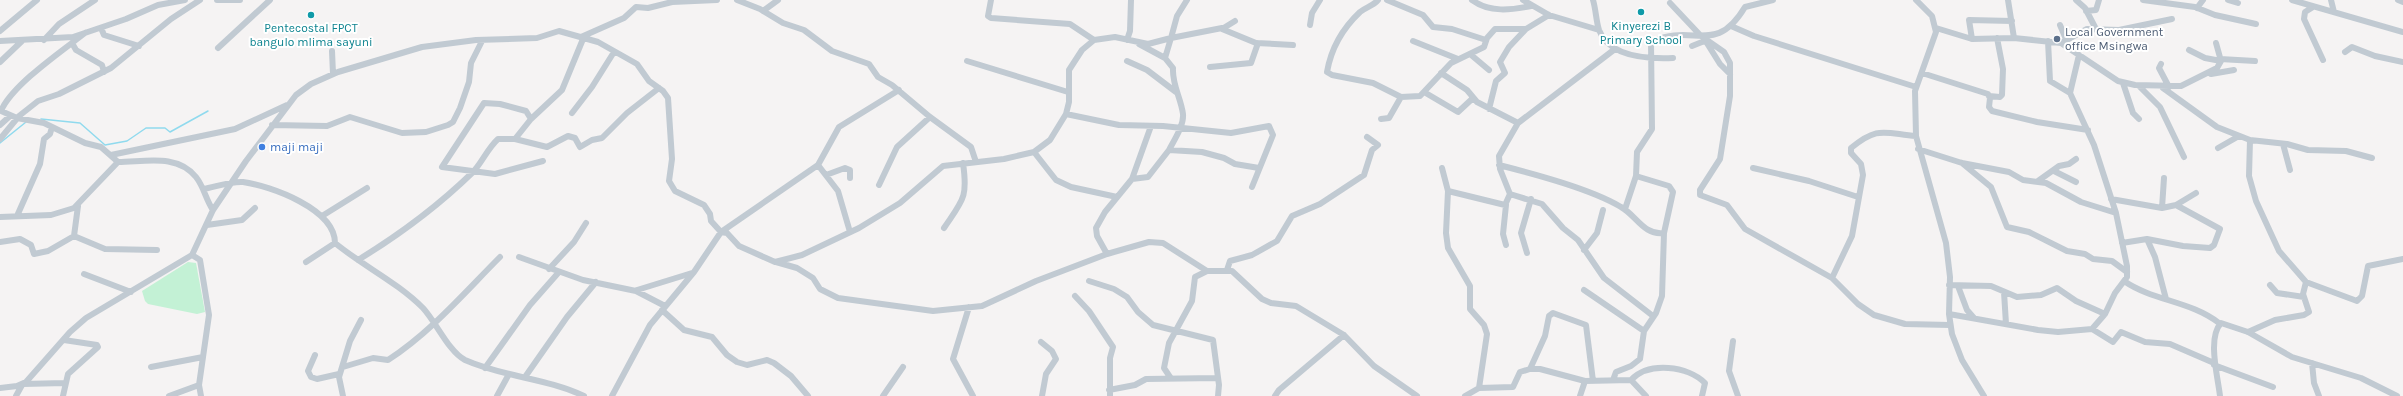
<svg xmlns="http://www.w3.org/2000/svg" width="2403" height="396" viewBox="0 0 2403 396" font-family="Karla,sans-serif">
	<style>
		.green { fill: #c3f1d5 }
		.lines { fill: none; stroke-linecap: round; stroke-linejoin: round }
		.stream { stroke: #90daee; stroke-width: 1.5 }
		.minor { stroke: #c1cad2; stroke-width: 6 }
		.culture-dot { fill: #0f9aa8; stroke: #fff; stroke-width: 1.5 }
		.service-dot { fill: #5c6f8a; stroke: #fff; stroke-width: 1.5 }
		.shop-dot { fill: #3f7fe0; stroke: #fff; stroke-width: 1.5 }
		.labels { text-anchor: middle; stroke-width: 4; stroke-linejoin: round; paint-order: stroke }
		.culture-label { font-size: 12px; fill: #0d838f; stroke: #fff }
		.service-label { font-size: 12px; fill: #4e5e75; stroke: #fff; text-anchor: start }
		.shop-label { font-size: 12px; fill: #366cbe; stroke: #fff; text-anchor: start }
	</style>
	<rect width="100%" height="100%" fill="#f5f3f3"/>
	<path class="green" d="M188,262L196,263L205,312L197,314L148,304L145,301L142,291Z"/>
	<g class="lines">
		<path class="stream" d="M41,119L80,123L105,145L127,141L146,128H165L170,132L208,111
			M0,143L26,122"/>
		<path class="minor" d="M217,0H240
			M737,0L760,9L783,23L804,30L832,51L869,64L878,77L892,85L930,117L971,147L976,162
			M991,0L988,16L991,18L1070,24L1094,40
			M1378,0C1373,6 1366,7 1360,12C1343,28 1331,49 1327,72L1332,75L1373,83L1401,97
			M1387,0L1423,15L1433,27L1452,29L1486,40
			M1472,0C1490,13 1511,10 1531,6
			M1523,0L1549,15L1599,30
			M1593,0C1596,10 1596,21 1599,30C1609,57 1649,59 1673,58
			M1916,0L1932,16L1936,32L1915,91L1916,136L1946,243L1950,277L1949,314L1952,334L1962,360L1984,396
			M2008,0L2014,38
			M2076,0L2085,8L2096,29
			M2143,0L2195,7L2215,15L2256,24
			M2228,0L2238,3
			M2292,0L2403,32
			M2331,0L2334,12
			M2398,0L2403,2
			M1670,3L1701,36L1724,52L1730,63V96L1720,159L1700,190V195L1727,205L1745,229L1832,278L1858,304L1874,315L1905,324L1950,325
			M2313,7L2305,12L2304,19L2323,60
			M2197,8L2203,0
			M763,11L778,0
			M2086,11L2096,10L2099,0
			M1235,21L1222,29L1256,43L1293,45
			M1310,25L1312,13L1320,0
			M2060,25L2066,39
			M1731,26L1754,36L1916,87
			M101,28L104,35L139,46
			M1936,28L1972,39L2014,38L2061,43L2118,81L2135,85L2181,86L2217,68L2221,61L2216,43
			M0,31L37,0
			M85,33C62,51 12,85 1,111L17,118L44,123L85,143L101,147L118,162C144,162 177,153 196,177C204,187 206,200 213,210
			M581,37L624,18L636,7L648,8L672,2L717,0
			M1972,39L1969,20L2012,21
			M44,40L59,24L95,0
			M1127,40L1130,31L1131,0
			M1705,40L1720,64L1730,74
			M0,41L73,37L126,19L158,5L185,0
			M1413,41L1458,59
			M2048,41L2050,81L2070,93
			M72,43L76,50L102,65L104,72
			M2061,43L2087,29L2119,30L2172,19
			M1139,44L1165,58L1173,68C1172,85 1181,98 1183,114C1184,126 1174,140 1169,150L1202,152L1224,158L1235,164L1259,168
			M1692,46L1707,40
			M218,48L270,0
			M1615,49L1518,123L1499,156L1500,169L1510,194L1542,204L1563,228L1578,240L1604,278L1653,316
			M2189,50L2205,58L2221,61
			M332,51L333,74
			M2345,52L2352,47L2375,56L2403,62
			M1470,54L1489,70
			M2079,55L2070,93L2094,145L2116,213L2127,266V277L2115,293L2105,314L2092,329
			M1165,58L1171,38L1222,28
			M2220,59L2255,61
			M967,61L1068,92
			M1127,61L1147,70L1176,92
			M0,62L22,41
			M2161,64L2159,68L2169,87
			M1210,67L1251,63L1258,43
			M1441,73L1467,90L1477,102L1518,123
			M1922,73L1988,94L1990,98L1989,107L1992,111L2037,122L2088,130
			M2211,74L2234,70
			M2123,83L2133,113L2139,119
			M2139,86L2160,107L2184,157
			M2163,88L2217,127L2250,140L2287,144L2308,150L2346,151L2372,158
			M1424,92L1458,112L1472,99
			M1989,96L2000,97L2002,95L2003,69L1997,38
			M1489,109L1496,81L1505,73L1500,62L1509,47L1526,29
			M572,113L592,87L614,52
			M1066,114L1119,125L1163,126L1231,133L1269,126L1273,135L1252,187
			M531,119L526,111L500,104L484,103L442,167L495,174L543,161
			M1381,119L1389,118L1401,97L1420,96L1451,63L1484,47L1487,38L1495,29H1526L1549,15
			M0,125L10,116
			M272,125L327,126L350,117L402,133L426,132L448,125L453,122L460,108L469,82L471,63L482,41
			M0,139L19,116L38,101L59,94L111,68L171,19L200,0
			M515,139L547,147L568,136L575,138L580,147L592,140L602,138L627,113L659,88
			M2283,144L2290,170
			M2218,148L2239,136
			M1918,149L1962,163L2009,172L2023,180L2046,183L2081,202L2116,213
			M1034,152L1056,180L1071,187L1117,197
			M111,155L235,129L287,105
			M1962,163L1991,187L2007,227L2029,232L2067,251L2085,254L2093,259L2112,261L2127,272
			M818,165L838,191L850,232
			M1499,165C1534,174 1591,189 1621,207C1636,215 1644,236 1664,233
			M1442,168L1448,191L1446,233L1448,248L1470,286V309L1484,325L1487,334L1479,388L1465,396
			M1753,168L1809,181L1858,197
			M2054,171L2076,182
			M826,175L845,168L850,170V178
			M1132,179L1148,177L1169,150
			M2038,181L2059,166L2069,164L2076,159
			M879,185L897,147L930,117
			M203,189C215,187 231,181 243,182C271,186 335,209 335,243
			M1448,191L1505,205L1510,194
			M2111,199L2162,208L2176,205L2220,229L2214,245L2210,248L2183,246L2147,239L2122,243
			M1506,205L1503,234L1506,245
			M2176,205L2196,193
			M2162,208L2164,178
			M1625,209L1636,176L1637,152L1652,129L1651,42C1693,22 1715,57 1745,7L1773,0
			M17,216L40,164L44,139L50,134L52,127
			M322,216L367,188
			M0,217L51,215L74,208L118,162
			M207,225L242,220L255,208
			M944,228C963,200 968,198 963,163
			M74,236L105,249L157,250
			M2147,239L2155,257L2166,299
			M0,242L20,239L31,245L34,254L48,251L74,236L78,206
			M1584,250L1597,233L1603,210
			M1527,253L1521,233L1531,199
			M1107,254L1097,236L1096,228L1105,212L1132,179L1151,126
			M192,255L213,210L246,161L296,95L311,84L338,72L422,47L476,40L537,38L559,31L598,42L637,64L649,81L663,91L668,98L672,159L669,181L675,191L704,205L710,214L711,221L721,232L818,165L839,127L899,90
			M519,257L583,280L636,291L665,306
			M358,260C399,235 438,206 472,173C482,163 487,149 498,139H515L531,119L562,90L583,39
			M306,262L335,243C363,266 397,282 423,308C436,322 449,352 465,360C503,377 546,378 584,396
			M776,262L797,268L813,278L820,289L838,298L933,311L982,306L1036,281L1107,254L1149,242L1163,243L1207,271H1232L1262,299L1271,303L1296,306L1344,335L1374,366L1417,396
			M549,269L574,242L586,223
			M1227,270L1230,261L1252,255L1277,241L1292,216L1320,204L1364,175L1372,150L1378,145L1367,137
			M84,274L131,292
			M1832,278L1852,236L1863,175L1861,164L1851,153V148C1878,126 1883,133 1916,136
			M1089,281L1114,289L1127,297L1138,312L1153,325L1213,340L1219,385L1218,396
			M2124,281C2153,301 2191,301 2219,323
			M2306,282L2357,301L2362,296L2368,266L2403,259
			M1949,285L1991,286L2017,297L2041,295L2057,288L2076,301L2105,314
			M2270,285L2277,293L2304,297
			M1958,286L1967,310L1974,318
			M637,290L692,273
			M1584,290L1644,331
			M2004,292L2006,324
			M1075,296L1089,311L1113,347L1110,358V396
			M969,307L953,359L973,396
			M662,310L684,330L712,337L727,355L737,362L747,365L767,360L774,363L791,376L808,396
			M1949,314L2038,330L2058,332L2092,329L2113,342L2121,332L2145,342L2170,344L2214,363
			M2248,332L2275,320L2304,315L2309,312L2303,294L2306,282L2279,251L2256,201L2249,176L2250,140
			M1733,341L1729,371L1738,396
			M1041,342L1052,351L1056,359L1046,374L1042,396
			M315,355L308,371L311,377L317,379L339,374
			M2312,363L2314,383L2319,396
			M2214,365L2273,387
			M151,367L203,357
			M343,367L373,358L388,360C431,332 464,293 500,257
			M485,368L530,305L559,272
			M1530,369H1540L1585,381L1631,380L1646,396
			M525,377L567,317L596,282
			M1170,377L1164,368L1169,343L1192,301L1195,277L1207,271
			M1613,380L1616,372L1631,366L1640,359L1644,331L1656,313L1662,296L1664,233L1673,192L1669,186L1636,176
			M1631,380C1649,361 1688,366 1705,383L1702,396
			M23,384L65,383
			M0,388L17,386L26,382L70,332L86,318L192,255L200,260L209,315L199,385L201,396
			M1479,388L1513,387L1520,372L1530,369L1545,336L1549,316L1553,313L1586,325L1593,381
			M1109,390L1135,385L1146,379L1217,378
			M16,396L22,385
			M63,396L68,374L98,347L97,345L64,340
			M169,396L199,385
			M343,396L339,377L350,341L361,320
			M497,396L509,374
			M612,396L650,325L694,272L721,232L727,233L739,246L775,262L802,255L859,228L900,203L943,166L1004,159L1034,152L1050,140L1066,114L1069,102V70L1082,50L1094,40L1115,37L1148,44L1171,38L1177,16L1187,0
			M883,396L903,367
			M1275,396L1279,390L1344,335
			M1580,396L1585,381
			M2220,396C2218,377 2207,338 2221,323L2248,332L2292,357L2361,378L2397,396"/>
	</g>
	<g class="culture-dot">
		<circle cx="1641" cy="12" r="4"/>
		<circle cx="311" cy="15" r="4"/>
	</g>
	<circle class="service-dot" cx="2057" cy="39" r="4"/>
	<circle class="shop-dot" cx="262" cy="147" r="4"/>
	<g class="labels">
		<g class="culture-label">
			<text x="1641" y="30">Kinyerezi B<tspan x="1641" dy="14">Primary School</tspan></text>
			<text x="311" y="32">Pentecostal FPCT<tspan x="311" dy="14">bangulo mlima sayuni</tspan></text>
		</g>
		<g class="service-label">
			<text x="2065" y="36">Local Government<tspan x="2065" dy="14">office Msingwa</tspan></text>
		</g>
		<g class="shop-label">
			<text x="270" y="151">maji maji</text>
		</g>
	</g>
</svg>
